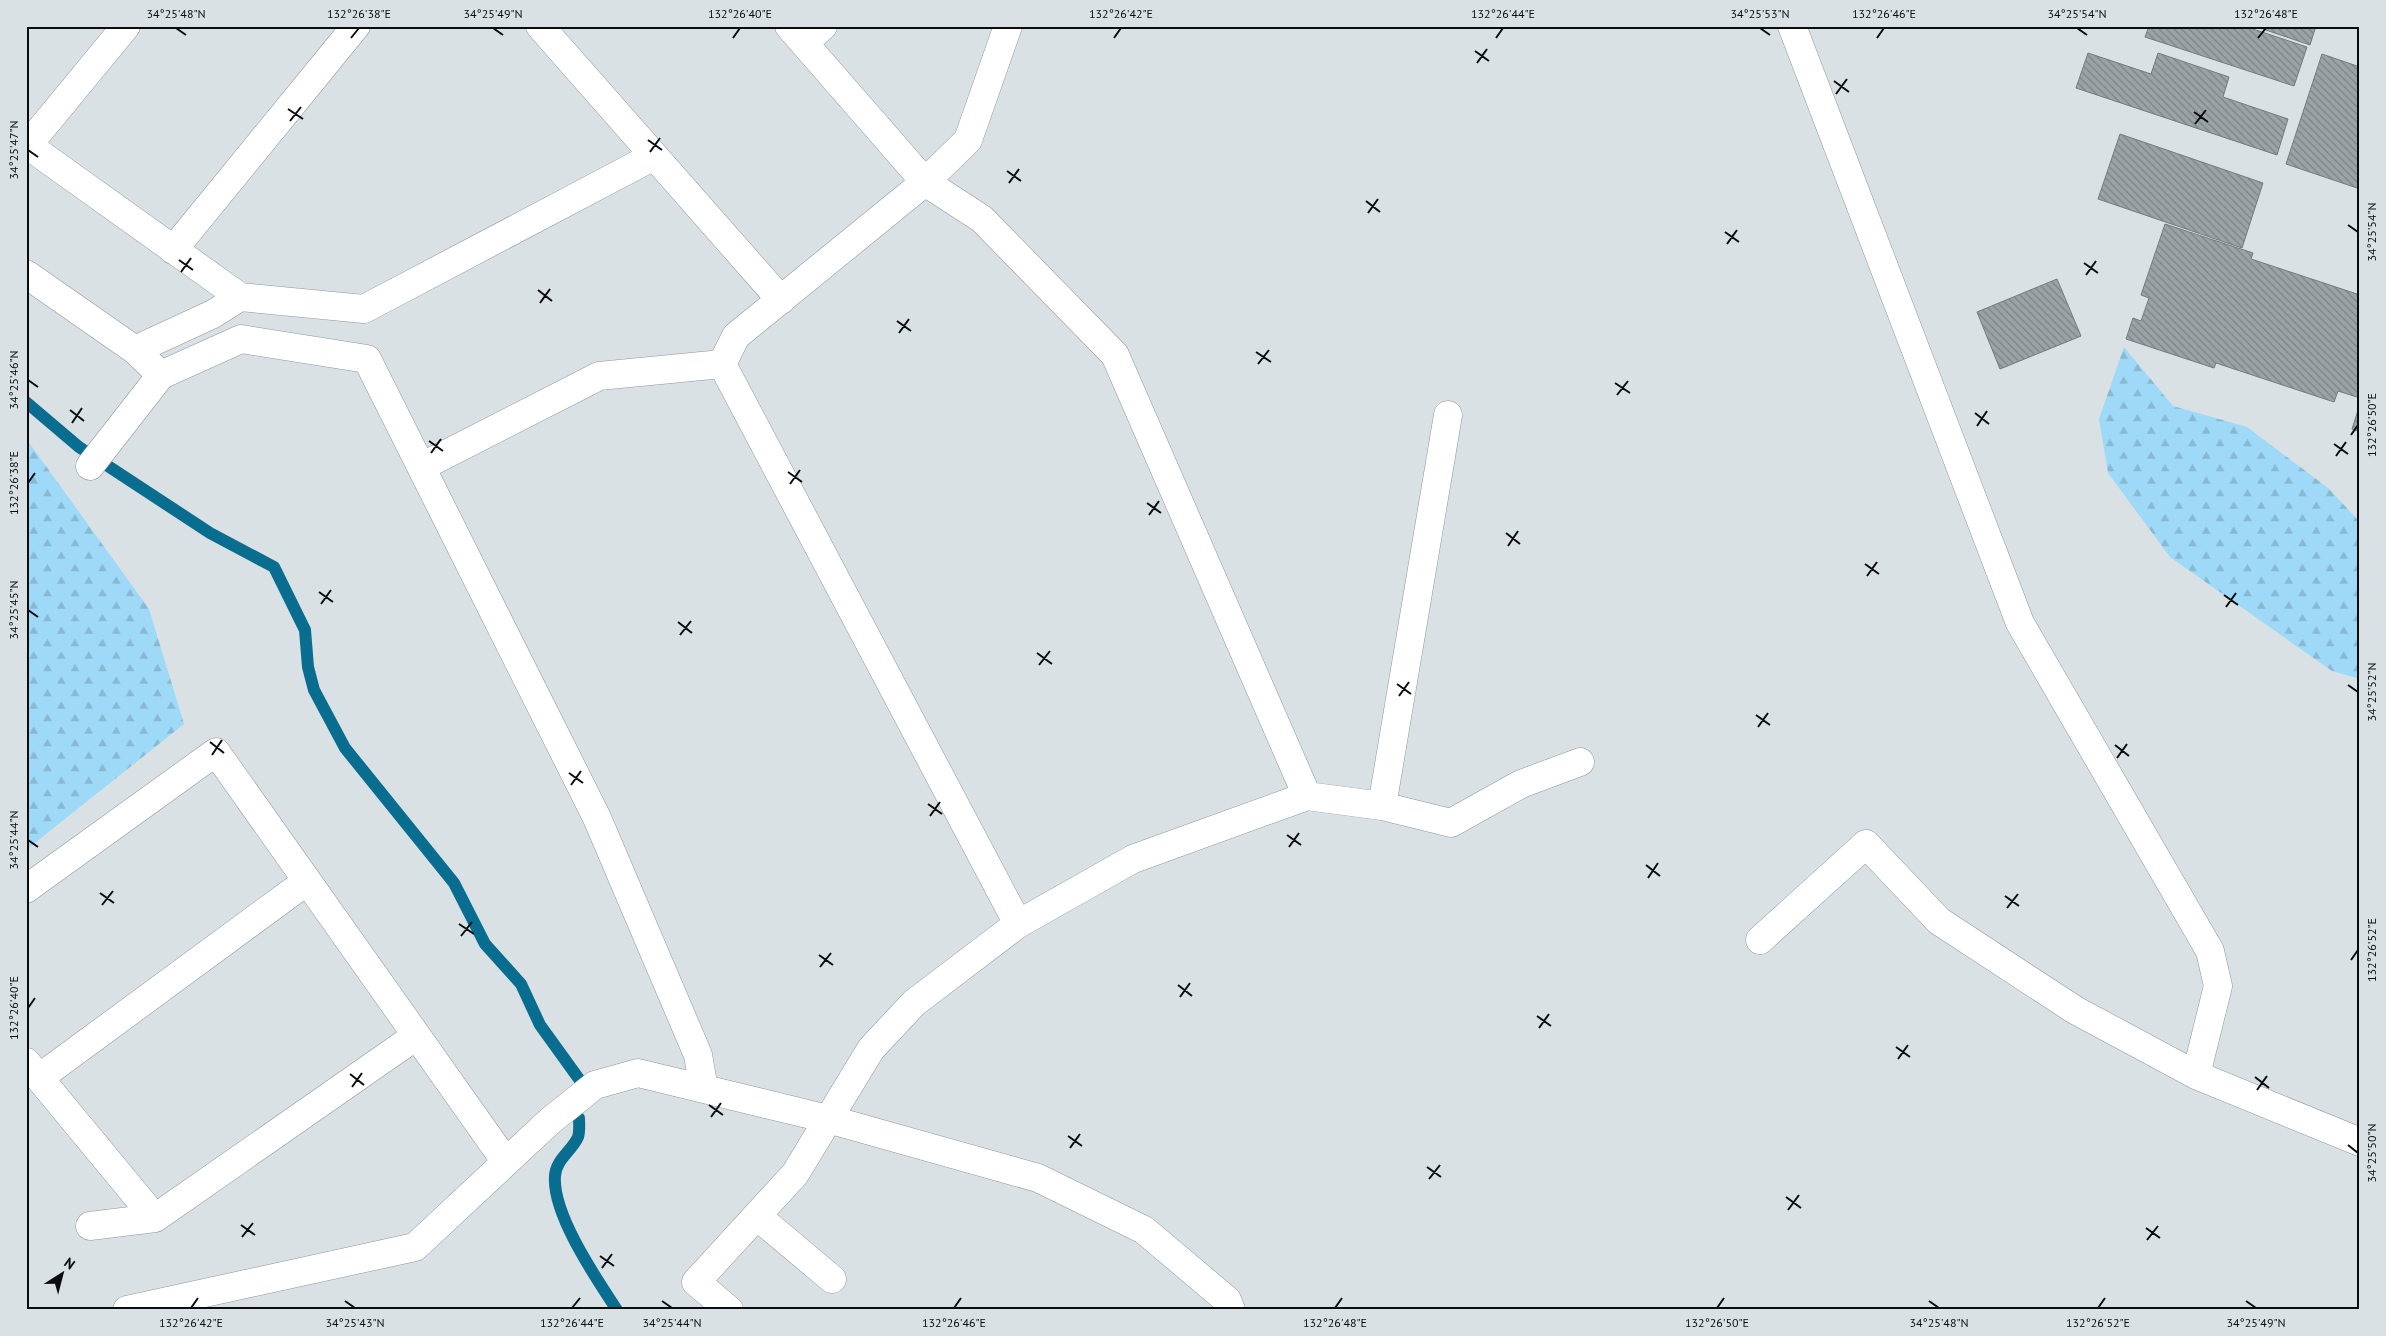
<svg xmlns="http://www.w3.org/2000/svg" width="2386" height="1336" viewBox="0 0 2386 1336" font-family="'PT Sans',sans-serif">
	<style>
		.forest { fill: url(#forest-firs) }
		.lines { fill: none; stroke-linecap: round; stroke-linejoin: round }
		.stream { stroke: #096d90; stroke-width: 12 }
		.building { fill: url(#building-back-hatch); stroke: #737b7e }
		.minor-casing { stroke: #8f979b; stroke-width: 29 }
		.minor { stroke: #fff; stroke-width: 28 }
		.ticks { fill: none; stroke: #0a0c0e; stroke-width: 2 }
		.neatline { fill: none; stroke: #0a0c0e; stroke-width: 2 }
		.ticks-label { font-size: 12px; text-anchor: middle; fill: #0a0c0e }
	</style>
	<defs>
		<pattern id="forest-firs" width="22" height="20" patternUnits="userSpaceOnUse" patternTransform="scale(1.25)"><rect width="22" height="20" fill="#9ed9f8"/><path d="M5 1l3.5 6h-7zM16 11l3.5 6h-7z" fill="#87b9d3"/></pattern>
		<pattern id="building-back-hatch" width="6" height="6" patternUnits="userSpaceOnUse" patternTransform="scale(1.25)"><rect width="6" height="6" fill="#9ca3a7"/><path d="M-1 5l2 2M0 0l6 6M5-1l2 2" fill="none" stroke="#7d8386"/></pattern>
	</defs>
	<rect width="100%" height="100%" fill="#d9e1e5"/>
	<path class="forest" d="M2124,347L2173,406L2247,427L2328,488L2360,522V679L2332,671L2170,557L2108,473L2099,419Z
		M26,442L30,444L149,609L184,724L26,850Z"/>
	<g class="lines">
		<path class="stream" d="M26,402L79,447L210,533L274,567L305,630L308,667L314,690L345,748L454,883L485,944L521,984L540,1025L579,1079
			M579,1118C579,1123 580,1131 578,1137C572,1151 556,1159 555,1176C552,1214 596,1278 617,1310"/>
	</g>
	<path class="building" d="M2149,26H2244L2307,47L2294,86L2145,37Z
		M2254,26H2316L2310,45Z
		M2088,53L2151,74L2158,53L2229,77L2223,97L2288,119L2277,155L2076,88Z
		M2322,54L2360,67V189L2286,164Z
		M2120,134L2263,183L2242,248L2098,199Z
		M2165,224L2253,253L2251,259L2360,295V398L2338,391L2334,402L2216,363L2214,368L2126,339L2133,318L2141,321L2149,298L2141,295Z
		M2057,279L2081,336L2000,369L1977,312Z
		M2360,404V432L2352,429Z"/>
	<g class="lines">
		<g class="minor-casing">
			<path id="minor" d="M540,26L781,300
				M789,26L925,182L982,219L1115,355L1307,796
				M1008,26L968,140L925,182L736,336L722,364L1018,924
				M1792,26L2020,623L2210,951L2218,986L2196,1075
				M804,43L823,26
				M26,144L240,297L364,309L654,156
				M28,145L126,26
				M173,250L356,26
				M26,274L135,350L213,314L240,297
				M135,350L161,375L241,339L367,359L597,818L698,1055L704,1089
				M90,466L161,375
				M421,467L599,376L722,364
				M1382,806L1448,415
				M26,889L216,752L506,1162
				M1760,940L1866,844L1939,921L2075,1010L2196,1075L2360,1142
				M26,1062L155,1218
				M39,1078L307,881
				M757,1216L832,1279
				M90,1226L155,1218L416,1036
				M127,1310L415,1247L550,1121L595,1085L638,1073L828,1119L1038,1178L1144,1230L1227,1300L1231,1310
				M729,1310L696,1282L795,1174L871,1049L914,1003L1018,924L1133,859L1307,796L1382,806L1451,823L1521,784L1580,762"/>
		</g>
		<use href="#minor" class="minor"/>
	</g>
	<path class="ticks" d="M176,28L186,35M493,28L503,35M1760,28L1770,35M2077,28L2087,35M351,38L359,28M733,38L740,28M1114,38L1121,28M1496,38L1503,28M1877,38L1884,28M2258,38L2266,28M1475,51L1489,61M1477,63L1487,49M1834,81L1849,92M1836,94L1847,79M288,109L303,119M2194,112L2208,122M290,121L301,107M2195,124L2206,110M648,140L662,150M28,150L38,157M650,152L660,138M1007,171L1021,181M1009,183L1019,169M1366,201L1380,212M1368,213L1378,199M2348,225L2358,232M1725,232L1739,242M1727,244L1737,230M179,260L193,270M2084,263L2098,273M181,272L191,258M2086,275L2096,261M538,290L552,301M540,303L550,289M897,321L911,331M899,333L909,319M1256,352L1271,362M1258,364L1269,350M28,380L38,387M1615,383L1630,393M1617,395L1628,381M70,410L84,421M1975,413L1989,424M72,423L82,408M1977,426L1987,411M2351,435L2358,425M429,441L443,451M2334,444L2348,454M431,453L441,439M2336,456L2346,442M788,472L802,482M28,483L35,473M790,484L800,470M1147,503L1161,513M1149,515L1159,501M1506,533L1520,544M1508,546L1518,531M1865,564L1879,574M1867,576L1877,562M319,592L333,602M2224,595L2238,605M321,604L331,590M2226,607L2236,593M28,610L38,617M678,622L692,633M680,635L691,621M1037,653L1052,664M1039,665L1050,651M1397,684L1411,694M2348,685L2358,692M1399,696L1409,682M1756,715L1770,725M1758,727L1768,713M210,742L224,753M2115,745L2129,756M212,755L222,740M2117,758L2127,744M569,773L583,783M571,785L581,771M928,804L942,814M930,816L940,802M1287,835L1301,845M28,840L38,847M1289,847L1299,833M1646,865L1660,876M1648,878L1658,863M100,893L114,903M2005,896L2019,906M102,905L113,891M2007,908L2018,894M459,924L474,934M461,936L472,922M819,955L833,965M2351,960L2358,950M820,967L831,953M1178,985L1192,996M1180,997L1190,983M28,1008L35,998M1537,1016L1551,1026M1539,1028L1549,1014M1896,1047L1910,1057M1898,1059L1908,1045M350,1074L364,1085M2255,1077L2269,1088M352,1087L362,1073M2257,1090L2267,1076M709,1105L723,1115M711,1117L721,1103M1068,1136L1082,1146M2348,1145L2358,1153M1070,1148L1080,1134M1427,1167L1441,1177M1429,1179L1440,1165M1786,1197L1801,1208M1788,1210L1799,1195M241,1225L255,1235M2146,1228L2160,1238M242,1237L253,1223M2147,1240L2158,1226M600,1256L614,1266M602,1268L612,1254M345,1301L355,1308M662,1301L672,1308M1929,1301L1939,1308M2246,1301L2256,1308M191,1308L198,1298M572,1308L580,1298M954,1308L961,1298M1335,1308L1342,1298M1717,1308L1724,1298M2098,1308L2105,1298"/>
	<rect width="2386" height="1336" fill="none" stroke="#d9e1e5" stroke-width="55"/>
	<g transform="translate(62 1274) rotate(36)" stroke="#d9e1e5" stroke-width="4" paint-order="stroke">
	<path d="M0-4L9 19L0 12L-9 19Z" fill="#0a0c0e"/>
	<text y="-8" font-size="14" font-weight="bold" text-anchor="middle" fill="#0a0c0e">N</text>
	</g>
	<rect x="28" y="28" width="2330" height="1280" class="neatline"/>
	<g class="ticks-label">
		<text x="176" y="18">34°25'48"N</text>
		<text x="359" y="18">132°26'38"E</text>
		<text x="493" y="18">34°25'49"N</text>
		<text x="740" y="18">132°26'40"E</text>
		<text x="1121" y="18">132°26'42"E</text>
		<text x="1503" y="18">132°26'44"E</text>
		<text x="1760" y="18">34°25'53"N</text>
		<text x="1884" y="18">132°26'46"E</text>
		<text x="2077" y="18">34°25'54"N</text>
		<text x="2266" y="18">132°26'48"E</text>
		<text transform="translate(14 150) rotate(-90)" y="4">34°25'47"N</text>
		<text transform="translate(2372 232) rotate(-90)" y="4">34°25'54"N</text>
		<text transform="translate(14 380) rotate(-90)" y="4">34°25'46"N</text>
		<text transform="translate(2372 425) rotate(-90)" y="4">132°26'50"E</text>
		<text transform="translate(14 483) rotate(-90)" y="4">132°26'38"E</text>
		<text transform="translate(14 610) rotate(-90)" y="4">34°25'45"N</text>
		<text transform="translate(2372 692) rotate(-90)" y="4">34°25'52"N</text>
		<text transform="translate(14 840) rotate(-90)" y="4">34°25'44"N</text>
		<text transform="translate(2372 950) rotate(-90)" y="4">132°26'52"E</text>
		<text transform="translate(14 1008) rotate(-90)" y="4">132°26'40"E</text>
		<text transform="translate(2372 1153) rotate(-90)" y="4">34°25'50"N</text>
		<text x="191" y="1327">132°26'42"E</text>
		<text x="355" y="1327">34°25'43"N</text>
		<text x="572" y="1327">132°26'44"E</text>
		<text x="672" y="1327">34°25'44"N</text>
		<text x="954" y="1327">132°26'46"E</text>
		<text x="1335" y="1327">132°26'48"E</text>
		<text x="1717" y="1327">132°26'50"E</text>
		<text x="1939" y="1327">34°25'48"N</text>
		<text x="2098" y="1327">132°26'52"E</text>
		<text x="2256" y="1327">34°25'49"N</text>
	</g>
</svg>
